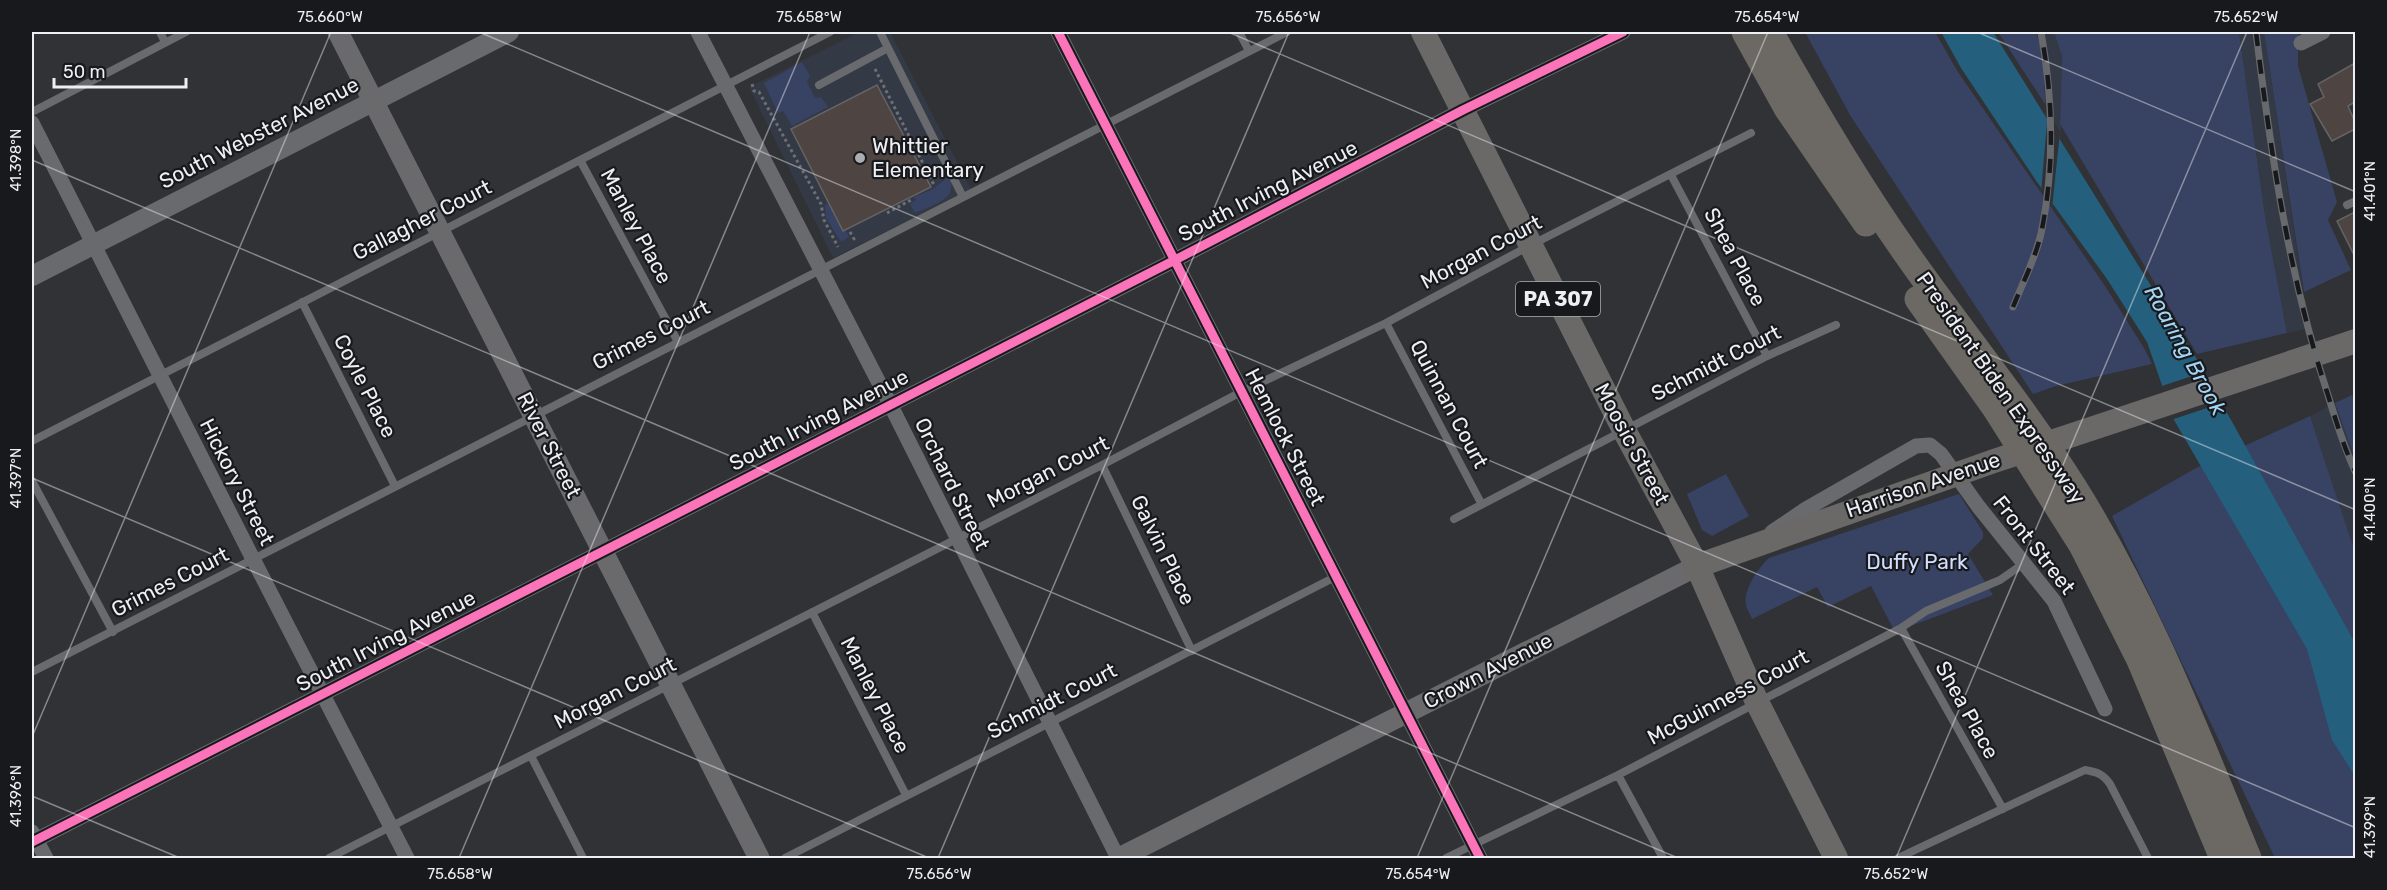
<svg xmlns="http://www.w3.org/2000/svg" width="2387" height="890" viewBox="0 0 2387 890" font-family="Rubik,sans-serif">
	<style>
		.built { fill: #343946 }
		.green { fill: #384262 }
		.water { fill: #245f7e }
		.pier { fill: #303236 }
		.building { fill: #4e4543; stroke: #656465; stroke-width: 1.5 }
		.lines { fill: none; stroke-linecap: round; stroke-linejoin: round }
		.path { stroke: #6e6f72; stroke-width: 3; stroke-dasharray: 3 3; stroke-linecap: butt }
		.service { stroke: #696a6d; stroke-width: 8 }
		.minor { stroke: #696a6d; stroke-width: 15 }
		.tertiary { stroke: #696a6d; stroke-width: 20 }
		.secondary { stroke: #6a696b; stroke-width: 21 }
		.primary { stroke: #6a6968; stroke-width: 24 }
		.motorway { stroke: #6c6864; stroke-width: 27 }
		.rail-casing { stroke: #68696d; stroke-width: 7 }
		.rail { stroke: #18191c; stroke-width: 4.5; stroke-dasharray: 14; stroke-linecap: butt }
		.cycleway-casing { stroke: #18191c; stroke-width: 13 }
		.cycleway { stroke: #fb73b8; stroke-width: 9 }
		.ticks { fill: none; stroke: #edeff4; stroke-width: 1.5; stroke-opacity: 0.45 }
		.poi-dot { fill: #abadb2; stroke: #18191c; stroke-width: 2 }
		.labels { text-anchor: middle; stroke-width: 4.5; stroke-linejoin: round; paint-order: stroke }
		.shield { fill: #18191c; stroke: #adafb3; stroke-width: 1.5 }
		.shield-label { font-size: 20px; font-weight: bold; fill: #edeff4 }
		.street-label { font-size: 21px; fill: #edeff4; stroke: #18191c }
		.poi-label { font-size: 21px; fill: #edeff4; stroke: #18191c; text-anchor: start }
		.park-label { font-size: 21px; fill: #d3dfff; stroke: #18191c }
		.water-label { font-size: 22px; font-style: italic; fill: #a3d5f5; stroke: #18191c }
		.neatline { fill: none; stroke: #edeff4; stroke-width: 2 }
		.ticks-label { font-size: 15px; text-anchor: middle; fill: #edeff4 }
	</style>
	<rect width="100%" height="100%" fill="#303236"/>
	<path class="built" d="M859,32H890L971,189L833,258L749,87Z
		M2036,32H2054L2062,56L2060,118L2062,120L2051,225L2037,224L2048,110L2045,104L2044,59Z
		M2239,32H2264L2304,297L2311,328L2287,333L2265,216Z
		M2335,403L2355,459V552L2310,416Z"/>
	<path class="green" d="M1805,32H1935L1958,72L2105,286L2144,348L2152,364L2056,386L2033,394L1850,115Z
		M1998,32H2036L2044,59L2045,104Z
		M2054,32H2239L2265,216L2287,333L2197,354L2060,124L2062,56Z
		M2264,32H2305L2298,35V66L2337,202L2328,220L2351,270L2304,292Z
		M802,62L810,76L807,82L815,98L821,97L828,107L792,126L783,111L778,113L764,83Z
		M949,176C960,199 932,205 915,213L910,204L916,200L914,197L933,189Z
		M828,203L843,231H846L849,237L841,242L826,218L825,205Z
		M2352,395L2355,405V459L2335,403Z
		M2310,416L2355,552V858H2275L2112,516L2196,468Z
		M1726,474L1749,516L1712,536L1702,530L1687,494Z
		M1959,494L1983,532V538L1968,554L1993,595L1895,632L1871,586L1828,607L1817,587L1752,619C1750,614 1747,610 1746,605C1743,590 1758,568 1769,558Z"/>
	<path class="water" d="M1941,32H1993L2201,366L2355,643V776L2332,740L2307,649L2174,420L2147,342L2107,279L2037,182L1961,68Z"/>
	<path class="pier" d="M2048,112L2060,132L2052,208L2041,192Z
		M2207,371L2225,402L2171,420L2159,387Z"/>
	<path class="building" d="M2355,63V102L2348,106L2355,122V129L2332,141L2310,104L2324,97L2318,84Z
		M877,85L931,187L843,231L791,129Z
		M2355,212V257L2337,221Z"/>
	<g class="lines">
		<path class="path" d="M875,69L934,185
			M752,84L754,91L759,92L821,204L824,220L838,247
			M887,213L913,199
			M850,232L854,239L852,240"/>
		<path class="service" d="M160,32L165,42
			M880,32L963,197
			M1239,32L1249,51
			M819,85L888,48
			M32,112L186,32
			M580,160L678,342
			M1671,175L1767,356
			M2347,205L2356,201
			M302,302L395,486
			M1386,323L1481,503
			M32,441L830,32
			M1102,465L1192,651
			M32,481L113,632
			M1454,519L1767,356L1836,325
			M812,612L906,795
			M1901,628L2003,809
			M32,672L1287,32
			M531,756L583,858
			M1618,775L1663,858
			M329,858L1102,465L1241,392L1386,323L1531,245L1751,133
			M785,858L1337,576
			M1446,858L1618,775L1901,628L1926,611L2000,580L2023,564
			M1898,858L2085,770C2097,772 2103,774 2110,784L2148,858"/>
		<path class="minor" d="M698,32L890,404L1118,858
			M1058,32L1480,858
			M2301,43L2323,32
			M32,123L253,559L407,858
			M1772,532L1806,509L1916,446L1930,445L1941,454L1978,506L2054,601L2105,709
			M32,832L46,858
			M32,842L1175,260L1463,110L1623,32"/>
		<path class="tertiary" d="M32,276L509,32"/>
		<path class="secondary" d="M338,32C478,307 619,583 759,858
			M1119,858L1697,566"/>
		<path class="primary" d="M1423,32L1624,430L1697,566L1757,702L1836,858
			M1697,566L1994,461L2356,341"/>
		<path class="motorway" d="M1745,32L1787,108L1866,223
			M1770,32C1812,107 1856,182 1906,253C1961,332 2023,406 2074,488C2147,604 2196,732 2248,858
			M1918,299L1996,409L2082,545L2140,660L2223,858"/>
		<g class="rail-casing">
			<path id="rail" d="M2256,32C2271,155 2289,277 2328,395C2336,421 2344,448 2356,473
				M2013,307C2023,282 2037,255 2042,229C2055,162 2053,98 2041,32"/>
		</g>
		<use href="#rail" class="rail"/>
		<g class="cycleway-casing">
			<path id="cycleway" d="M1058,32L1480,858
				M32,842L1175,260L1463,110L1623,32"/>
		</g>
		<use href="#cycleway" class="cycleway"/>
	</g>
	<path class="ticks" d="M479,32L2356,828M1228,32L2356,510M1977,32L2356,192M32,160L1678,858M32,478L929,858M32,737L331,32M32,796L180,858M459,858L810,32M938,858L1289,32M1417,858L1768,32M1896,858L2247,32"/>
	<circle class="poi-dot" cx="860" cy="158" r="6"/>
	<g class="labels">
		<rect class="shield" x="1516" y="282" width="84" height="34" rx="4.5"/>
		<g class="shield-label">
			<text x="1558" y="306">PA 307</text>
		</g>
		<g class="street-label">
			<text transform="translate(259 133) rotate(-27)" y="7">South Webster Avenue</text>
			<text transform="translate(1268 191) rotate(-27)" y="7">South Irving Avenue</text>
			<text transform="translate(422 220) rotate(-27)" y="7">Gallagher Court</text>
			<text transform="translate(636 226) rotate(62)" y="7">Manley Place</text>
			<text transform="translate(1481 252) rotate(-28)" y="7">Morgan Court</text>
			<text transform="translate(1735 257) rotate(62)" y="7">Shea Place</text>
			<text transform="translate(651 335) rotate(-27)" y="7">Grimes Court</text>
			<text transform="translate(1716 363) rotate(-27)" y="7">Schmidt Court</text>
			<text transform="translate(365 386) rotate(63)" y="7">Coyle Place</text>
			<text transform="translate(2001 388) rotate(55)" y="7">President Biden Expressway</text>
			<text transform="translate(1449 404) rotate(62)" y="7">Quinnan Court</text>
			<text transform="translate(819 420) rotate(-27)" y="7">South Irving Avenue</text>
			<text transform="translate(1285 437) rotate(63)" y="7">Hemlock Street</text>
			<text transform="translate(1632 444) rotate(62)" y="7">Moosic Street</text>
			<text transform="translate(549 445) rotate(63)" y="7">River Street</text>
			<text transform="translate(1048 472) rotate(-27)" y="7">Morgan Court</text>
			<text transform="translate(237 482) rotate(63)" y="7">Hickory Street</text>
			<text transform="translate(952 484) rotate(64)" y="7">Orchard Street</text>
			<text transform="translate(1923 485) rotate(-19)" y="7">Harrison Avenue</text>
			<text transform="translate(2034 545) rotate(52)" y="7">Front Street</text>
			<text transform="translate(1163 550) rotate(64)" y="7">Galvin Place</text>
			<text transform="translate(170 582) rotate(-27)" y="7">Grimes Court</text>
			<text transform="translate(386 641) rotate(-27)" y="7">South Irving Avenue</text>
			<text transform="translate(1488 671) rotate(-27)" y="7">Crown Avenue</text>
			<text transform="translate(615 693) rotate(-27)" y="7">Morgan Court</text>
			<text transform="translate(875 695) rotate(63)" y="7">Manley Place</text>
			<text transform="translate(1728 697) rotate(-28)" y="7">McGuinness Court</text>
			<text transform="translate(1052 701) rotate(-27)" y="7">Schmidt Court</text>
			<text transform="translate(1967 710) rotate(61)" y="7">Shea Place</text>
		</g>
		<g class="poi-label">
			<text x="872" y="153">Whittier<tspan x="872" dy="24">Elementary</tspan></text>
		</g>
		<g class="park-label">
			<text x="1917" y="569">Duffy Park</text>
		</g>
		<g class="water-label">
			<text transform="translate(2186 350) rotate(61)" y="8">Roaring Brook</text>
		</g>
	</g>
	<rect width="2387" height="890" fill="none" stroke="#18191c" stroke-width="66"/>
	<path d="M54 78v9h132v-9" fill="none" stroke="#edeff4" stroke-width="3"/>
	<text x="63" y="78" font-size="18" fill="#edeff4" stroke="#18191c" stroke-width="4.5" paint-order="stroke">50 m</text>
	<rect x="33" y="33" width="2321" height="824" class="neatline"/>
	<g class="ticks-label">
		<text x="330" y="22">75.660°W</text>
		<text x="809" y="22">75.658°W</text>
		<text x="1288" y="22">75.656°W</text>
		<text x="1767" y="22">75.654°W</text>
		<text x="2246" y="22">75.652°W</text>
		<text transform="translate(16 160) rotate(-90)" y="5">41.398°N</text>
		<text transform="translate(2370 191) rotate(-90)" y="5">41.401°N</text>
		<text transform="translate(16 478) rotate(-90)" y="5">41.397°N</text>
		<text transform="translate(2370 509) rotate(-90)" y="5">41.400°N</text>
		<text transform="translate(16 796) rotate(-90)" y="5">41.396°N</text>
		<text transform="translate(2370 827) rotate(-90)" y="5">41.399°N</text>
		<text x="460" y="879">75.658°W</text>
		<text x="939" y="879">75.656°W</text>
		<text x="1418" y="879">75.654°W</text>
		<text x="1896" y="879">75.652°W</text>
	</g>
</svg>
